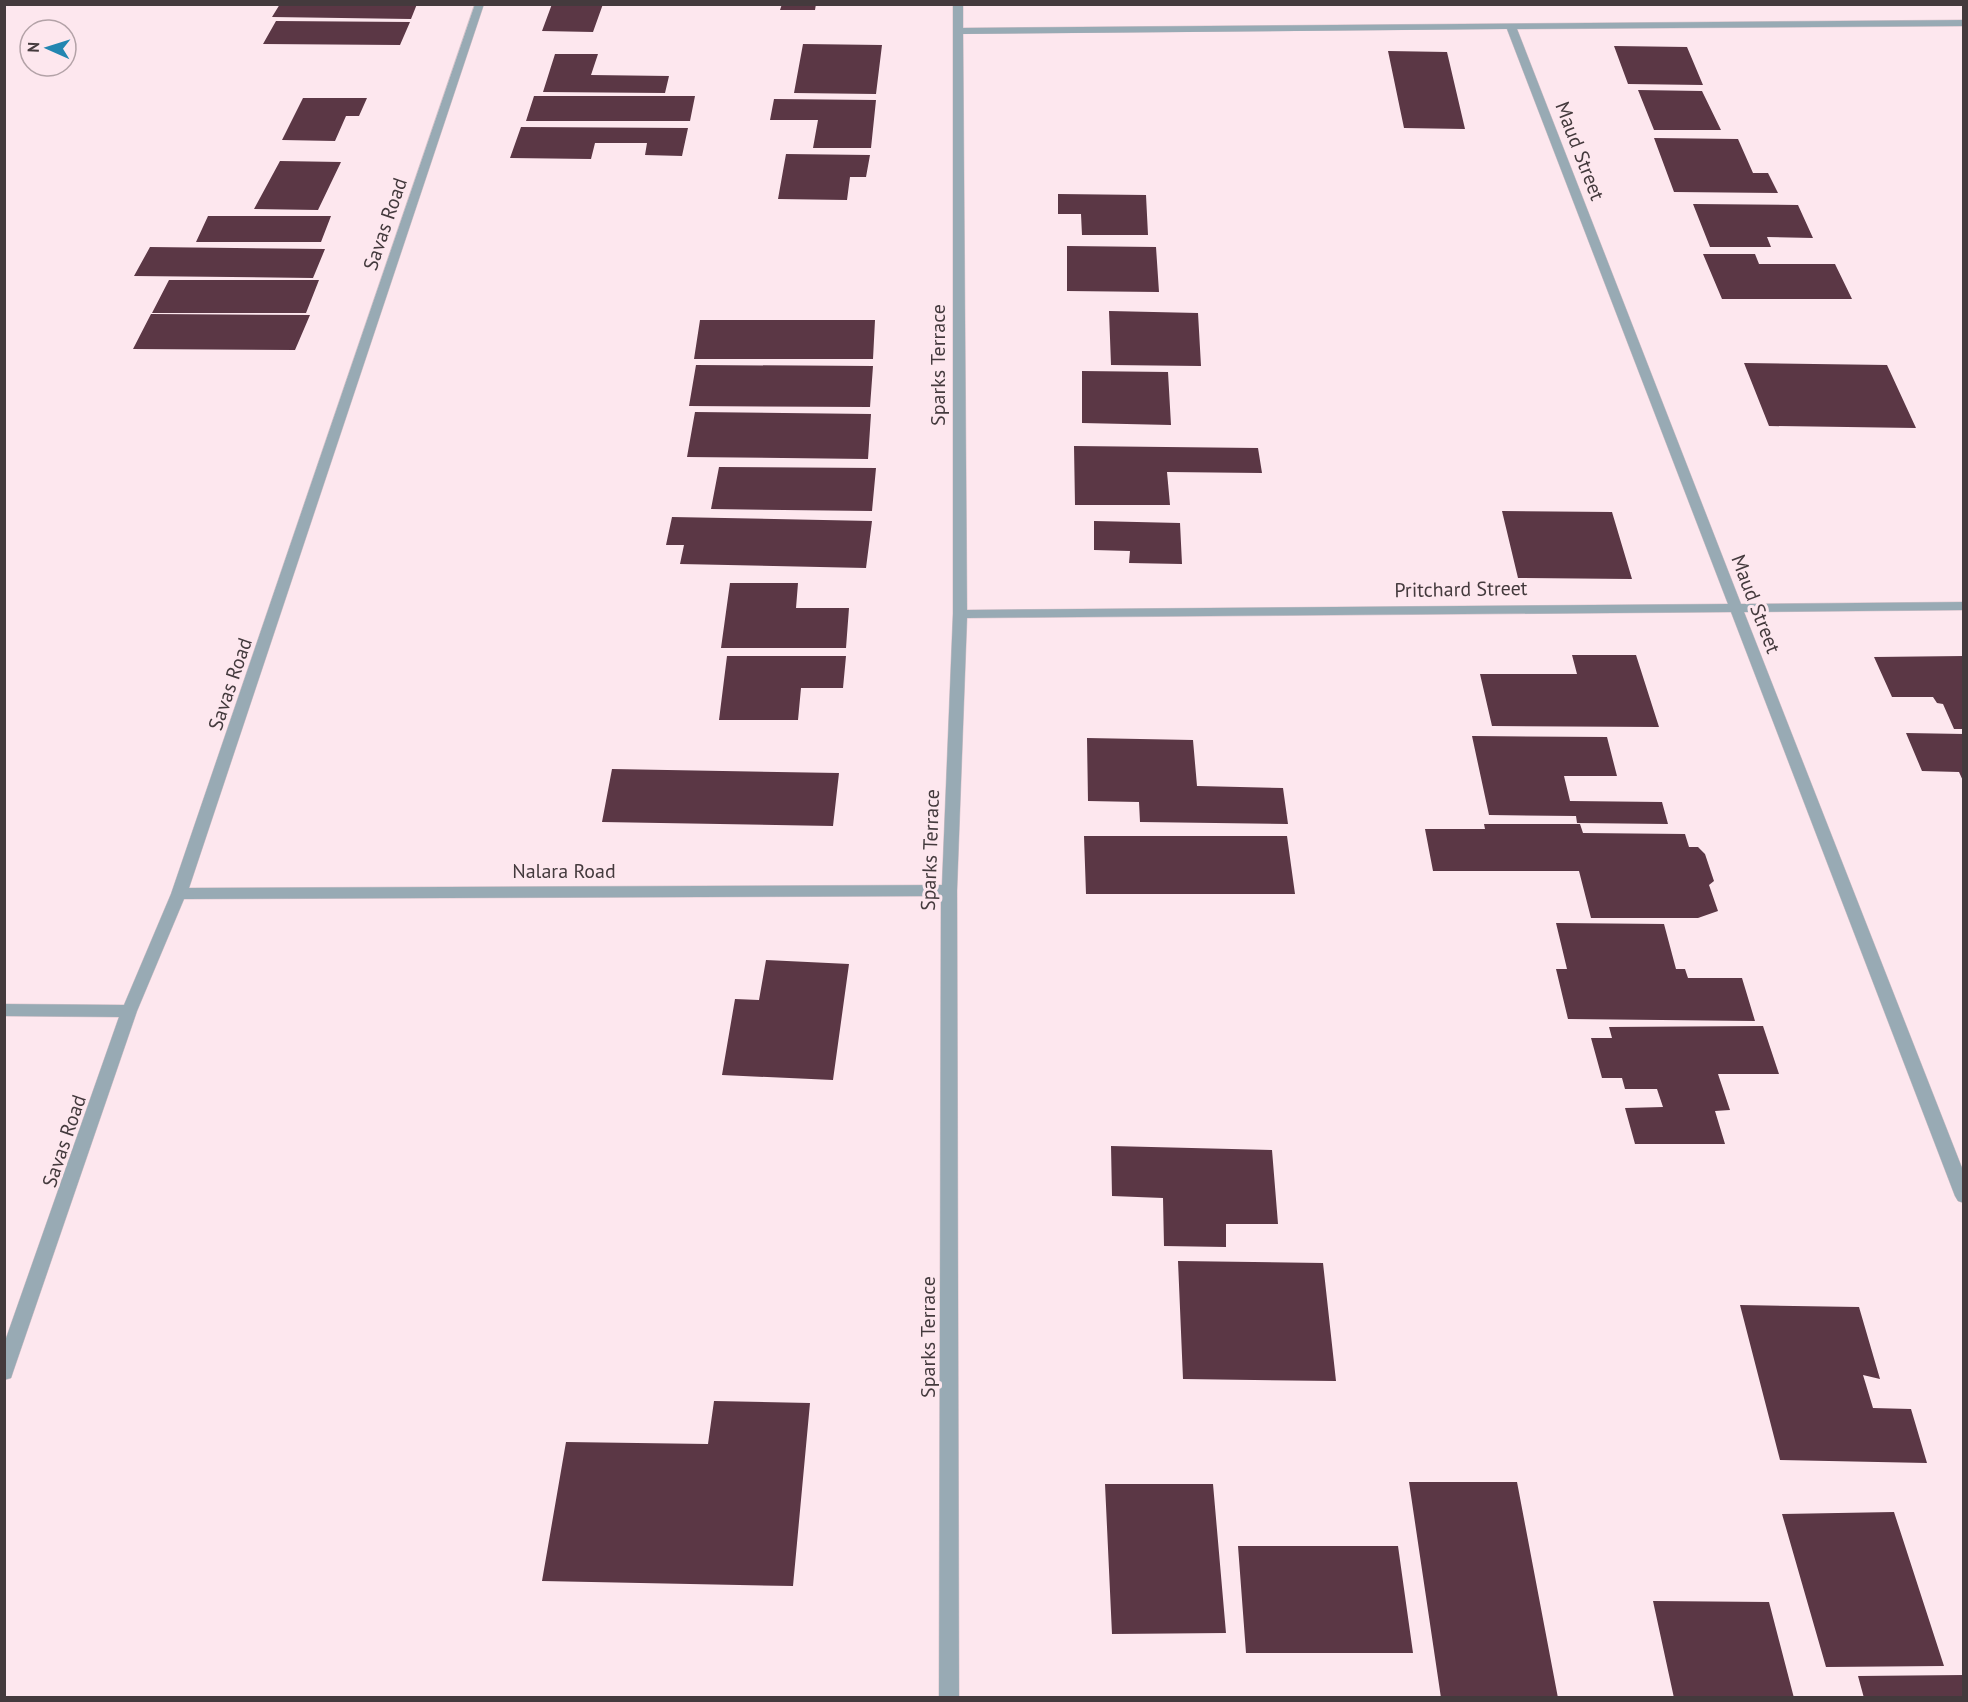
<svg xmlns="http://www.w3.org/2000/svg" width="1968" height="1702" viewBox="0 0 1968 1702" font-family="'PT Sans',sans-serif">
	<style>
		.building { fill: #5b3745 }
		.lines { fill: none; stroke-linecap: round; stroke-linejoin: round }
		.minor-casing { stroke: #d8c4cb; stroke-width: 1 }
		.minor { fill: #98aab4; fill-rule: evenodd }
		.labels { text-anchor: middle; stroke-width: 6; stroke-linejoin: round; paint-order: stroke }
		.street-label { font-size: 20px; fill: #443a3d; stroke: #fde7ee }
	</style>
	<rect width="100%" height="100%" fill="#fde7ee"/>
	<path class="building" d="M280,4H417L411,19L272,17Z
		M552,4H603L593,32L542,31Z
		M782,4H816L815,10H780Z
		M276,21L410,22L400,45L263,44Z
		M803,44L882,45L876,94L794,93Z
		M1614,46L1687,47L1703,85L1628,84Z
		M1388,51L1447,52L1465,129L1404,128Z
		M555,54H598L591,75L669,76L665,93L543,92Z
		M1638,90L1702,91L1721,130H1654Z
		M534,96H695L690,121H526Z
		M303,98H367L359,116H346L335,141L282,140Z
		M774,99L876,100L871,148H813L818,120H770Z
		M521,127L688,128L682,156L645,155L647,143H595L591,159L510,158Z
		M1654,138L1738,139L1753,173H1768L1778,193L1674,192Z
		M786,154L870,155L866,177H850L847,200L778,199Z
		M280,161L341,162L318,210L254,209Z
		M1058,194L1146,195L1148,235H1082L1081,214H1058Z
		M1693,204L1798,205L1813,238L1767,237L1771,247H1710Z
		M208,216H331L321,242H196Z
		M1067,246L1156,247L1159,292L1067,291Z
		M150,247L325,249L313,278L134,276Z
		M1703,254H1755L1759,264H1835L1852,299H1722Z
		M169,280H319L306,313H152Z
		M1109,311L1198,313L1201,366L1111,365Z
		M151,314L310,315L295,350L133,349Z
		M700,320H875L873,359H694Z
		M1744,363L1887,365L1916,428L1769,426Z
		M696,365L873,366L870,407L689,406Z
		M1082,371L1168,372L1171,425L1082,423Z
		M695,412L871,414L868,459L687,457Z
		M1074,446L1258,448L1262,473L1167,472L1170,505H1075Z
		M719,467L876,468L872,511L711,509Z
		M1502,511L1612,512L1632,579L1518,578Z
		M672,517L872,521L866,568L680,564L684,545H666Z
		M1094,521L1180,523L1182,564L1129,563L1130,551L1094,550Z
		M730,583H798L796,608H849L846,648H721Z
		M1572,655H1636L1659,727L1492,726L1480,674H1577Z
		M727,656H846L843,688H801L798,720H719Z
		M1964,656V729H1954L1943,704L1937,703L1933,697H1892L1874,657Z
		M1906,733L1964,734V783L1959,772L1922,771Z
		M1472,736L1607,737L1617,776H1564L1570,801L1662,802L1668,824L1577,823L1576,816L1489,815Z
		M1087,738L1193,740L1197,786L1283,788L1288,824L1140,822L1139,802L1088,801Z
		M612,769L839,773L833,826L602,822Z
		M1484,824H1580L1583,833L1685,834L1689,847H1698L1705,854L1714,881L1709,885L1718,911L1698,918H1591L1579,871H1433L1425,829H1485Z
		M1084,836H1287L1295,894H1086Z
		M1556,923L1664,924L1676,969H1685L1688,978H1742L1755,1021L1568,1019L1556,969H1567Z
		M766,960L849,964L833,1080L722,1075L735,999L759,1000Z
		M1763,1026L1779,1074H1718L1730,1110L1715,1111L1725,1144H1635L1625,1108L1663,1107L1657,1089H1625L1622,1078H1602L1591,1038H1612L1609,1027Z
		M1111,1146L1272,1150L1278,1224H1226V1247L1164,1246L1163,1198L1112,1196Z
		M1178,1261L1323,1263L1336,1381L1183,1379Z
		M1740,1305L1859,1307L1880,1379L1863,1375L1873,1408L1911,1409L1927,1463L1780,1460Z
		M714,1401L810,1403L793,1586L542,1581L566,1442L708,1444Z
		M1409,1482H1517L1558,1698H1441Z
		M1105,1484H1213L1226,1633L1112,1634Z
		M1894,1512L1944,1666L1826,1667L1782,1514Z
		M1238,1546H1398L1413,1653H1246Z
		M1653,1601L1769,1602L1794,1698H1674Z
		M1964,1675V1698H1864L1858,1676Z"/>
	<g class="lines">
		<g class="minor-casing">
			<path id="minor" d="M475,4H484L189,888L942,885L953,614V4H963V28L1964,20V26L1517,29L1741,604L1964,602V610L1744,612L1964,1173V1203L1958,1201L1955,1196L1731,612L967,618L957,890L959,1698H939L941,896L184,899L137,1011L13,1372L11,1378L4,1380V1344L119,1017L4,1016V1004L124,1005L171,894ZM1507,29L1728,604L967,610L963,34Z"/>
		</g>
		<use href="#minor" class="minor"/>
	</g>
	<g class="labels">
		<g class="street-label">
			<text transform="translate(1580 151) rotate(69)" y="7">Maud Street</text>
			<text transform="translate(385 224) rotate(-71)" y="7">Savas Road</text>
			<text transform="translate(938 365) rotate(-90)" y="7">Sparks Terrace</text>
			<text transform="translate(1461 589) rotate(-1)" y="7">Pritchard Street</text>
			<text transform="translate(1756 604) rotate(69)" y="7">Maud Street</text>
			<text transform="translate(230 684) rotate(-71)" y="7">Savas Road</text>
			<text transform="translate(930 850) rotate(-88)" y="7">Sparks Terrace</text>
			<text x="564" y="878">Nalara Road</text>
			<text transform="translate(64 1141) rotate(-71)" y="7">Savas Road</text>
			<text transform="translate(928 1337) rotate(-90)" y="7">Sparks Terrace</text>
		</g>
	</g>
	<rect width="1968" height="1702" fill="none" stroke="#443a3d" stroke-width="12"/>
	<g transform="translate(48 48) rotate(273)"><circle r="28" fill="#fde7ee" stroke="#b3a2a7" stroke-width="1.5"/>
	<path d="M0-4.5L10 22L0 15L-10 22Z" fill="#2386b1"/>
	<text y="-9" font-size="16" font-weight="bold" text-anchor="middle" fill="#443a3d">N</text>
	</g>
</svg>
